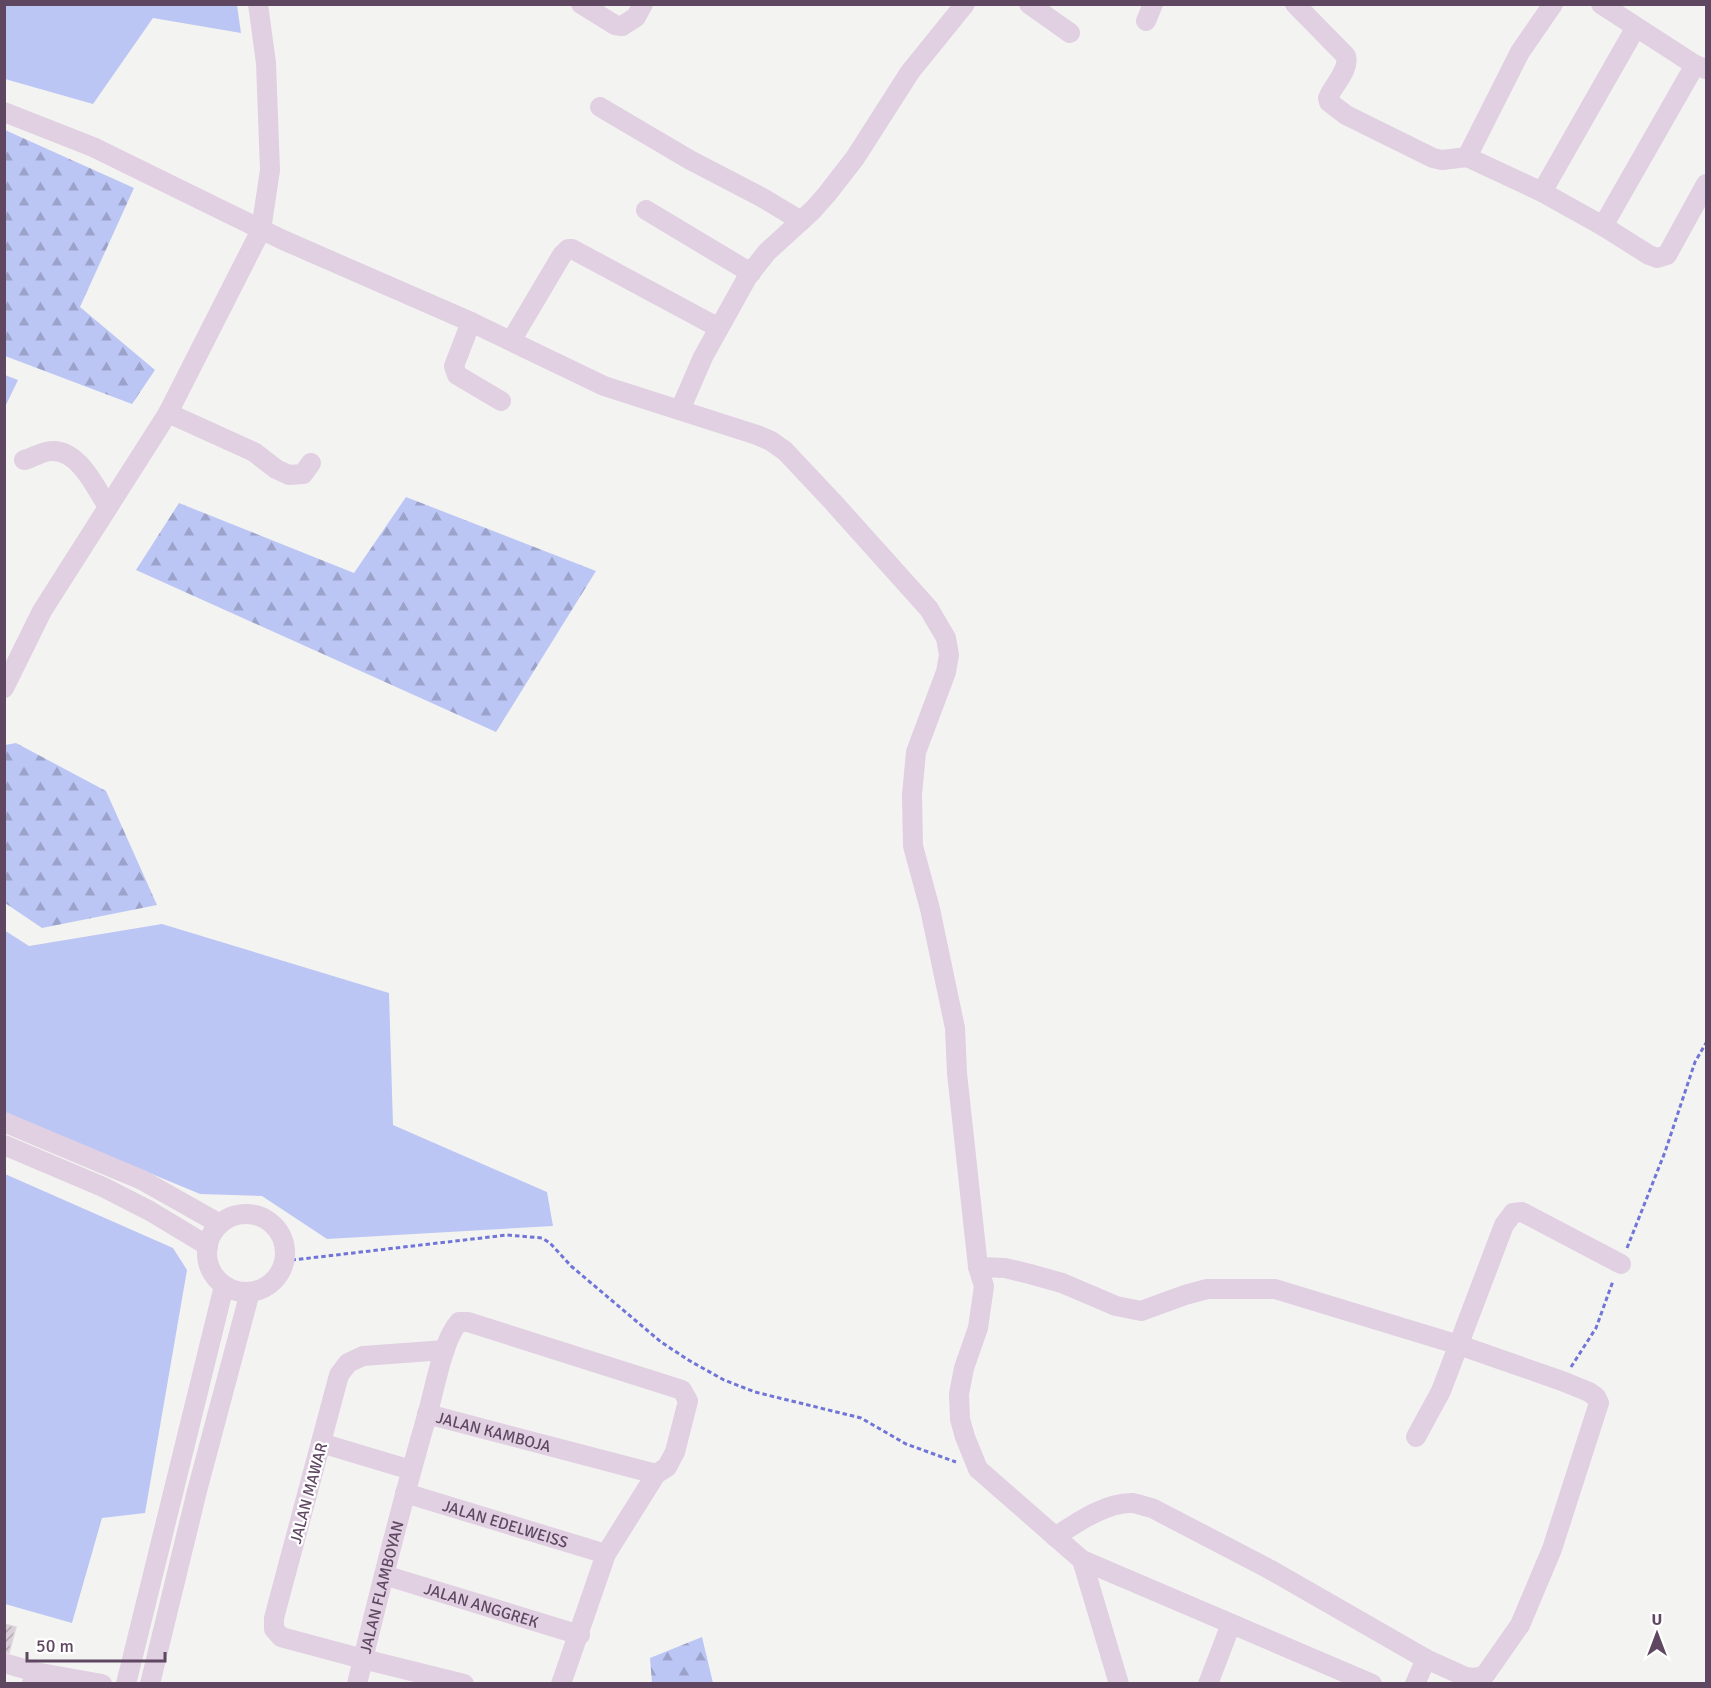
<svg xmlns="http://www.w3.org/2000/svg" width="1711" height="1688" viewBox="0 0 1711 1688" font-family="Signika,sans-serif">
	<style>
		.grass { fill: #bcc6f5 }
		.forest { fill: url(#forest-firs) }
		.building { fill: url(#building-hatch); stroke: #ddd5dc; stroke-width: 1.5 }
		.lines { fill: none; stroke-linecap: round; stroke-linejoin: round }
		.path { stroke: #7075d7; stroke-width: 3; stroke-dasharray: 4.5 3; stroke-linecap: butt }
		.minor { stroke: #e1cfe2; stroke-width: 20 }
		.labels { text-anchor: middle; stroke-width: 4.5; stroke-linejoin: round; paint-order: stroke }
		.street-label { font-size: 16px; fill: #5f4762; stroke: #fff }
	</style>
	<defs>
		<pattern id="forest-firs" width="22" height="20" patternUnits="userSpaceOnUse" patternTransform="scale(1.5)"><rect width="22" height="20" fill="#bcc6f5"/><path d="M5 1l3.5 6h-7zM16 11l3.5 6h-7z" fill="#9ca3ca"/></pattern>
		<pattern id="building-hatch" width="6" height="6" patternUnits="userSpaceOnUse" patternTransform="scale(1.5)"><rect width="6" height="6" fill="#d9d0d9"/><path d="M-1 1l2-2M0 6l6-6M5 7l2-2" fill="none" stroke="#b3abb3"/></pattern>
	</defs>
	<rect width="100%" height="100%" fill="#f3f4f1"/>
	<path class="grass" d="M4,5H237L241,33L153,18L93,104L5,79Z
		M5,375L18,380L5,407L4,375Z
		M162,924L389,993L393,1125L547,1192L553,1226L327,1239L262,1196L200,1194L5,1113L4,930L29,946Z
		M5,1174L173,1248L187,1270L145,1513L102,1518L72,1623L5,1604Z"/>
	<path class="forest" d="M5,130L134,188L80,307L155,370L132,404L5,356Z
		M406,497L596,571L496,732L136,570L179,503L354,573Z
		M16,743L106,791L157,905L42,928L5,903V745Z
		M702,1637L713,1683H652L650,1658Z"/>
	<path class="building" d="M4,1624L16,1627L9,1653L4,1652Z"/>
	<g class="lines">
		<path class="path" d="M1627,1248L1665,1152L1695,1062L1706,1043
			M284,1261L507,1235L542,1238L550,1243L571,1266L661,1342L690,1361L724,1380L755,1392L861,1418L906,1444L956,1462
			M1571,1367L1596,1328L1613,1281"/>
		<g class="minor">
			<path d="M581,4L615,25L622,26L636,17L643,4"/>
			<path d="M1029,4L1070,33"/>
			<path d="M1295,4L1346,56C1350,70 1333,85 1328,98L1329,102L1346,115L1433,158L1442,160L1467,157L1542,192L1603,226L1649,255L1657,258L1667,255L1706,184"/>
			<path d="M1601,4L1695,65L1706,69"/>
			<path d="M1146,21L1153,4"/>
			<path d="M600,107L690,160L763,198L801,221"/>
			<path d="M4,112L93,147L283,240L471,322L604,386L757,435L771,441L785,451L833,502L929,609L946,638L949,655L946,672L916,752L912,795L913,846L930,909L955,1028L957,1073L978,1267L984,1286L978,1328L964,1368L959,1394L960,1419L965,1437L978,1469L1082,1560L1119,1684"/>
			<path d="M1467,157L1520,52L1553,4"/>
			<path d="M1542,192L1636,27"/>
			<path d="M646,210L751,273"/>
			<path d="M1603,226L1695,65"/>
			<path d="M471,322L454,366L457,375L501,401"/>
			<path d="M511,341L562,255L568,249H572L719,328"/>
			<path d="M680,410L703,357L748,276L767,252L813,210L827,194L855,158L910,72L965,4"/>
			<path d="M168,413L254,452L276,469L289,475L303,474L311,463"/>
			<path d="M24,460C32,458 43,451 52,451C79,450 96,488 108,507"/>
			<path d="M4,688L42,611L168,413L261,230L270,170L266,63L258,4"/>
			<path d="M4,1122L142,1180L220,1224"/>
			<path d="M4,1145L103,1187L150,1211L208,1246"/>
			<circle cx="246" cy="1253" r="39"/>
			<path d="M978,1267L1005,1268L1030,1274L1062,1283L1116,1306L1141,1311L1185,1295L1207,1289H1275L1459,1345L1562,1381L1589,1392L1596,1397L1599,1403L1552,1549L1520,1625L1485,1675L1475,1678L1466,1677L1426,1659L1269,1569L1152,1508C1146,1507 1139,1504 1133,1503C1106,1502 1076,1523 1055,1537"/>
			<path d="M445,1350L363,1356L348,1363L339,1375L274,1618V1629L281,1637L363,1659L464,1684"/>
			<path id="s1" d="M427,1414L656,1474"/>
			<path d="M1416,1437L1441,1391L1504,1225L1513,1213L1522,1212L1621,1264"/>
			<path d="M321,1443L411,1470"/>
			<path id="s2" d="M405,1493L606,1554"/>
			<path d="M1082,1560L1372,1684"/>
			<path id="s3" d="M384,1575L580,1635"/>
			<path d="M4,1663L35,1672L32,1684"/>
			<path d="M35,1672L102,1684"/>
			<path d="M126,1684L224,1286"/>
			<path d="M150,1684L197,1491L250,1292"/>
			<path id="s4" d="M357,1684C379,1593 402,1502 428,1412C435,1388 443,1339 459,1322H468L682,1390L688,1401L675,1452L667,1467L656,1474L606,1554L561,1684"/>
			<path d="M1208,1684L1231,1624"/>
			<path d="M1415,1684L1426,1659"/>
		</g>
	</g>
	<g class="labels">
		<g class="street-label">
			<text dy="6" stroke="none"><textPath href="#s1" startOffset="69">JALAN KAMBOJA</textPath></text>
			<text transform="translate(308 1493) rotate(-75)" y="6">JALAN MAWAR</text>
			<text dy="6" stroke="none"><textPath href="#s2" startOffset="105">JALAN EDELWEISS</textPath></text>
			<text dy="6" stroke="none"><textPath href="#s4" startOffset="100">JALAN FLAMBOYAN</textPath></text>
			<text dy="6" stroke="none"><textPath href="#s3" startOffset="102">JALAN ANGGREK</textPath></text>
		</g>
	</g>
	<rect width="1711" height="1688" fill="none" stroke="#5f4762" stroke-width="12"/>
	<g transform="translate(1657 1634)" stroke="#ffffff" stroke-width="4.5" paint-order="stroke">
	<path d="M0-4.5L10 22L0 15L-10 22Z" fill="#5f4762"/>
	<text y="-9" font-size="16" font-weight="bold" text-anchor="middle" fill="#5f4762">U</text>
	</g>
	<path d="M27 1652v9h138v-9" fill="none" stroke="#5f4762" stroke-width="3"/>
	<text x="36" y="1652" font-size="18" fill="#5f4762" stroke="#ffffff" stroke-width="4.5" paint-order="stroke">50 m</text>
</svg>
